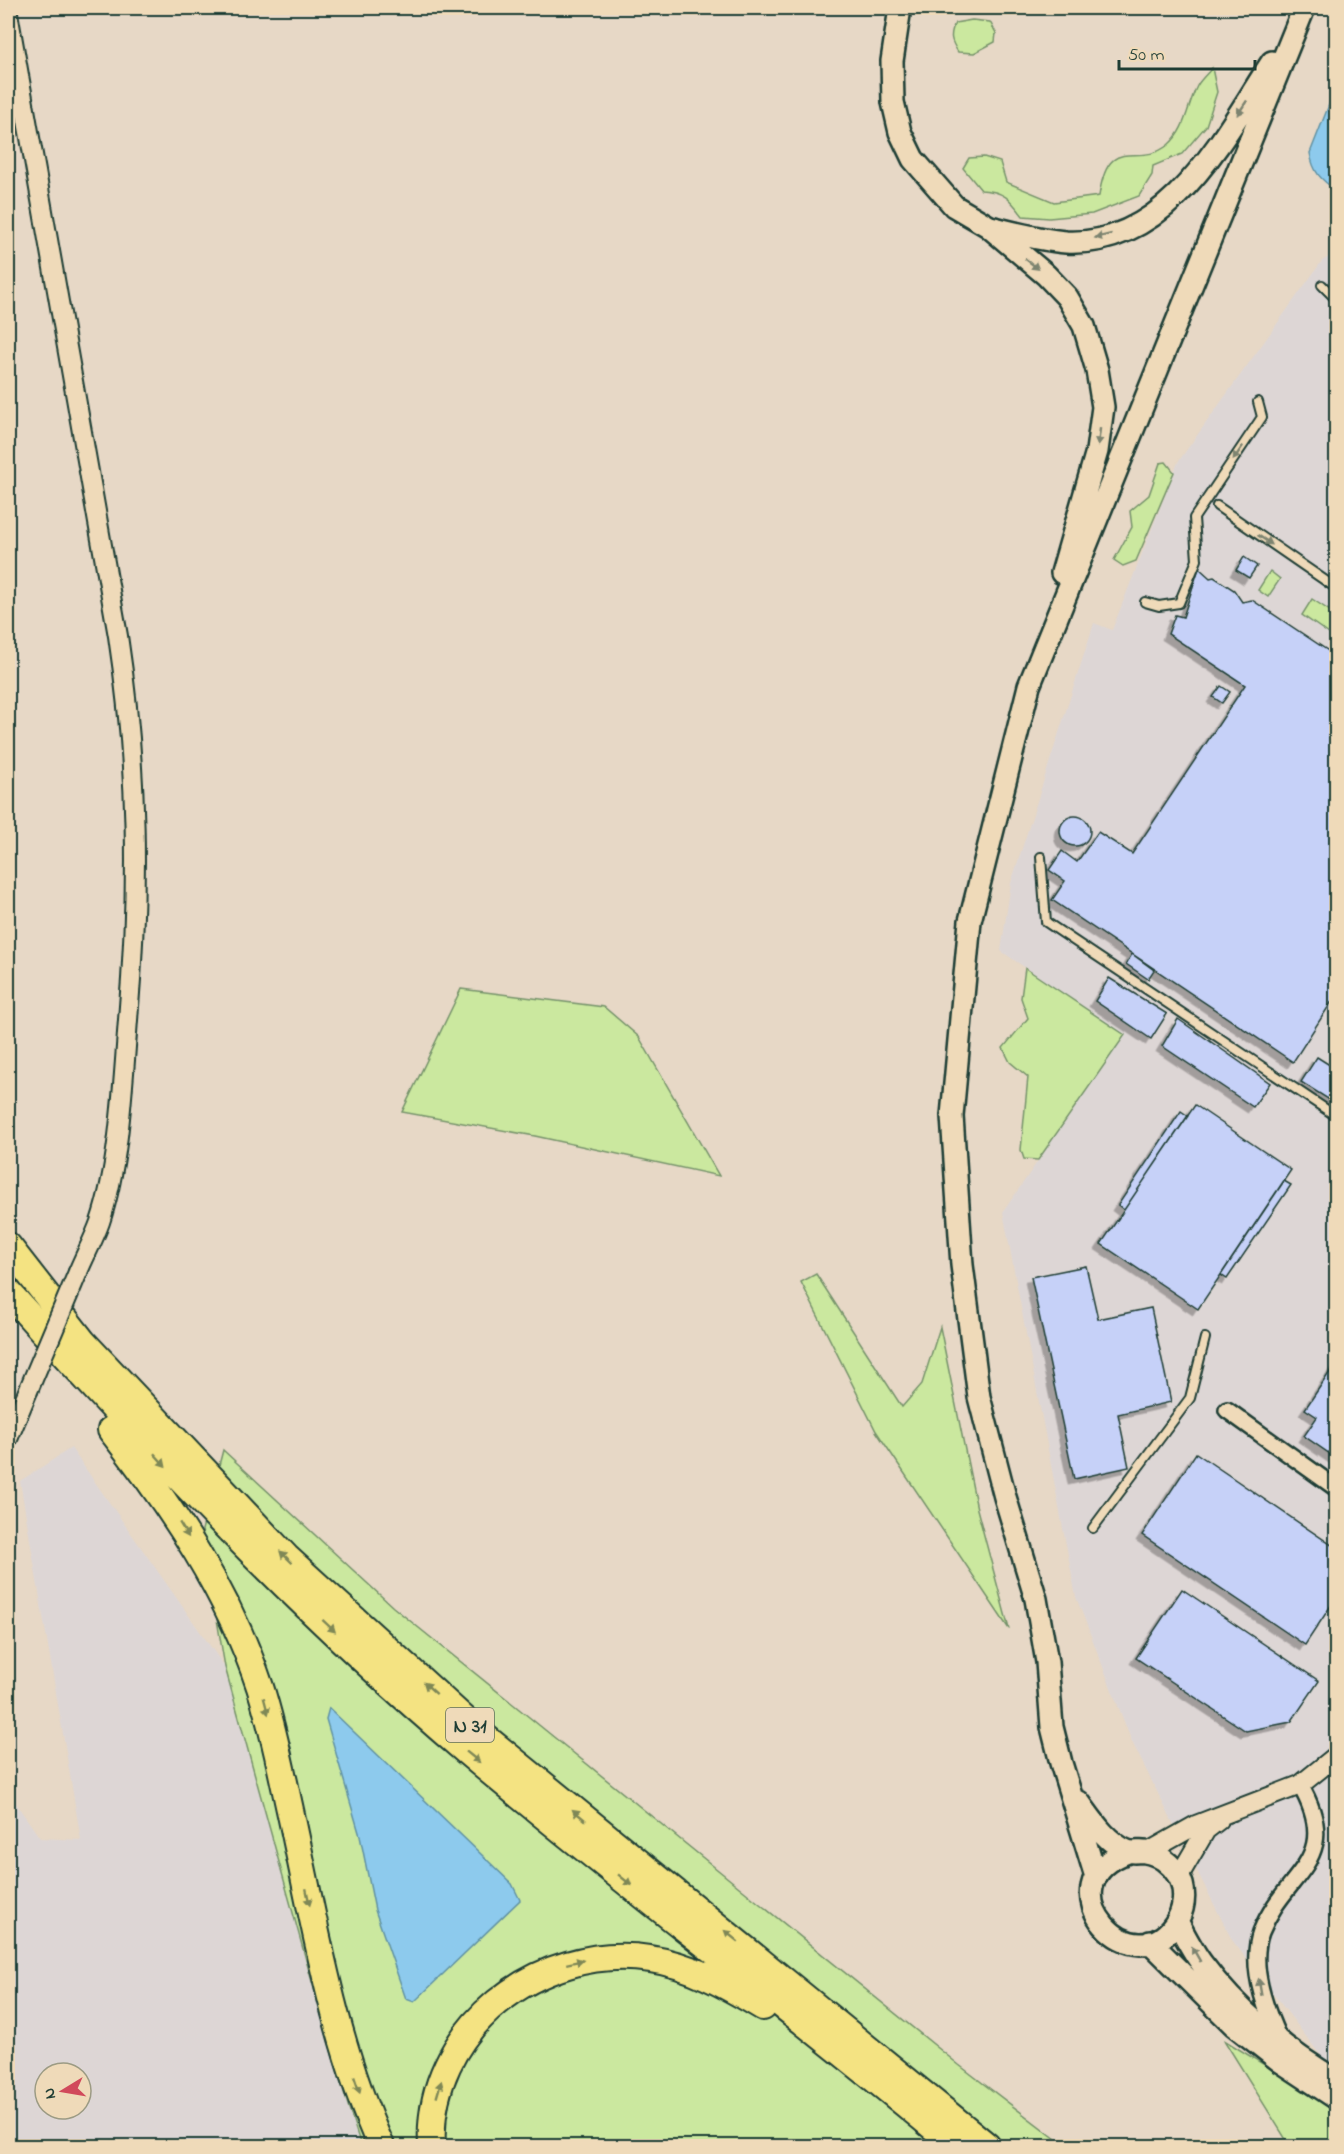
<svg xmlns="http://www.w3.org/2000/svg" width="1344" height="2154" viewBox="0 0 1344 2154" font-family="'Indie Flower',sans-serif">
	<style>
		.built { fill: #ddd6d5; fill-rule: evenodd }
		.green { fill: #cbe89f; stroke: #75926a; stroke-width: 1.5 }
		.water { fill: #8dcaed; stroke: #6192a3; stroke-width: 1.5 }
		.building { fill: #c6d1f8; stroke: #1f3d34; stroke-width: 1.5; filter: url(#shadow) }
		.lines { fill: none; stroke-linecap: round; stroke-linejoin: round }
		.service-casing { stroke: #1f3d34; stroke-width: 12 }
		.minor-casing { stroke: #1f3d34; stroke-width: 20 }
		.tertiary-casing { stroke: #1f3d34; stroke-width: 22 }
		.secondary-casing { stroke: #1f3d34; stroke-width: 26 }
		.trunk-casing { stroke: #1f3d34; stroke-width: 30 }
		.service { stroke: #efdab9; stroke-width: 8 }
		.minor { stroke: #efdab9; stroke-width: 15 }
		.tertiary { stroke: #efdab9; stroke-width: 18 }
		.secondary { stroke: #efdab9; stroke-width: 21 }
		.trunk { stroke: #f4e382; stroke-width: 26 }
		.tertiary-bridge-casing { stroke: #1f3d34; stroke-width: 22; stroke-linecap: butt }
		.tertiary-bridge { stroke: #efdab9; stroke-width: 18 }
		.oneway { fill: #7d8470 }
		.oneway2 { fill: #7f8857 }
		.labels { text-anchor: middle; stroke-width: 4.5; stroke-linejoin: round; paint-order: stroke }
		.shield { fill: #efdab9; stroke: #5d6c5c; stroke-width: 1.5 }
		.shield-label { font-size: 20px; font-weight: bold; fill: #1f3d34 }
	</style>
	<defs>
		<filter id="shadow"><feDropShadow dx="-5.5" dy="5.5" stdDeviation="0" flood-color="#0004"/></filter>
	</defs>
	<rect width="100%" height="100%" fill="#e7d8c6"/>
	<filter id="ink" filterUnits="userSpaceOnUse"><feTurbulence type="fractalNoise" baseFrequency=".0167" numOctaves="2"/><feDisplacementMap in="SourceGraphic" scale="12" xChannelSelector="R" yChannelSelector="G"/><feConvolveMatrix kernelMatrix="1 2 1 2 8 2 1 2 1" color-interpolation-filters="sRGB"/></filter>
	<g filter="url(#ink)">
		<path class="built" d="M1336,253V2072L1331,2069L1232,1940L1132,1742L1076,1597L1003,1212L1124,1035L1001,951L1011,883L1094,623L1112,630L1178,462L1322,261Z
			M71,1448L225,1667L334,2061L361,2146H8V1792L40,1838L81,1840L20,1481ZM45,2073H81V2109H45Z"/>
		<path class="green" d="M972,20L990,22L996,33L995,42L974,53L958,52C951,41 949,36 955,23Z
			M1212,68L1217,92L1206,126L1182,154L1153,166L1152,175L1139,196L1092,214L1049,218L1023,216C1010,199 1004,191 981,190L963,168L969,158L984,157L1000,162L1006,182L1054,202L1099,196C1109,130 1137,170 1168,145C1186,130 1187,106 1197,86C1200,80 1207,74 1212,68Z
			M1166,462L1174,472L1136,561L1123,566L1114,560L1132,527L1130,511L1149,495L1160,463Z
			M1270,571L1280,579L1268,597L1258,590Z
			M1312,599L1336,615V629L1332,636L1302,615Z
			M1025,968L1125,1035L1038,1160L1024,1159L1021,1150L1028,1077L1010,1062L1003,1048L1028,1018L1021,998Z
			M461,989L604,1007L639,1037L719,1176L535,1136L402,1112Z
			M816,1274L902,1407L922,1384L940,1327L977,1509L1009,1629L876,1431L801,1282Z
			M223,1450L393,1607L959,2065L1065,2146H361L334,2061L225,1667L202,1530Z
			M1224,2040L1336,2109V2146H1290Z"/>
		<path class="water" d="M1336,87V190C1321,180 1313,172 1310,153Z
			M329,1708L512,1884L520,1900L414,2002L406,1999L375,1910L360,1836L326,1719Z"/>
		<path class="building" d="M1244,557L1257,566L1249,578L1236,570Z
			M1199,568L1210,578L1214,577L1234,590L1242,602L1252,600L1333,654L1336,649V995L1293,1062L1052,900L1065,881L1049,870L1062,851L1077,862L1098,832L1132,854L1245,685L1168,634L1175,615L1183,617Z
			M1221,686L1230,692L1222,703L1213,697Z
			M1060 831a15 15 0 1 1 30 0a15 15 0 1 1-30 0Z
			M1132,954L1154,970L1148,979L1126,964Z
			M1109,978L1167,1014L1151,1039L1095,1001Z
			M1178,1019L1270,1083L1253,1107L1162,1046Z
			M1317,1057L1336,1069V1104L1301,1082Z
			M1195,1105L1291,1170L1198,1309L1101,1244Z
			M1181,1111L1188,1116L1124,1210L1118,1205Z
			M1284,1181L1291,1185L1227,1279L1221,1275Z
			M1086,1266L1098,1319L1151,1308L1171,1402L1118,1414L1129,1467L1074,1479L1031,1277Z
			M1336,1363V1458L1304,1436L1317,1417L1305,1409Z
			M1196,1453L1336,1548V1598L1305,1645L1142,1535Z
			M1182,1589L1319,1681L1291,1722L1246,1731L1136,1658Z"/>
		<g class="lines">
			<g class="service-casing">
				<path id="service" d="M1322,285L1336,299
					M1217,506L1336,588
					M1145,602L1159,606L1179,603L1197,560L1194,518L1262,417L1258,402
					M1041,857L1046,922L1336,1116
					M1093,1528L1190,1398L1205,1338"/>
			</g>
			<g class="minor-casing">
				<path id="minor" d="M1227,1410L1336,1488
					M1279,2039C1265,2009 1249,1965 1261,1932C1285,1871 1344,1861 1300,1785"/>
			</g>
			<g class="tertiary-casing">
				<path id="tertiary" d="M8,13L118,636C138,768 139,887 128,1020C123,1082 120,1163 100,1222C94,1239 85,1255 78,1272
					M8,1439L28,1391
					M1148,1852L1196,1825L1300,1785L1336,1756
					M1179,1876L1206,1830L1219,1820"/>
			</g>
			<g class="secondary-casing">
				<path id="secondary" d="M900,8L892,61L893,102L900,132L913,159L954,206L988,226L1046,275L1067,297L1084,326L1097,370L1103,407L1097,451L1062,573
					M990,227C1015,233 1040,240 1066,242C1170,247 1224,135 1272,62
					M1079,1802C1093,1821 1106,1842 1127,1851C1133,1853 1140,1851 1145,1852C1159,1854 1171,1864 1178,1875C1186,1888 1185,1906 1178,1919C1137,1992 1038,1885 1128,1852
					M1096,1877L1061,1763L1052,1727L1047,1662L1036,1599L1005,1497L979,1397L962,1265L952,1116L970,921L1029,686L1304,8
					M1177,1921C1185,1936 1193,1952 1203,1965C1237,2011 1287,2052 1336,2080
					M1150,1942L1234,2025L1280,2061L1336,2098"/>
			</g>
			<g class="trunk-casing">
				<path id="trunk" d="M8,1246L83,1342L286,1557L476,1730L987,2146
					M8,1292C152,1453 301,1611 466,1751C626,1887 796,2011 956,2146
					M111,1430C173,1509 228,1591 260,1687C273,1727 281,1769 290,1810C315,1924 333,2040 381,2146
					M432,2146C425,2030 539,1942 650,1959C691,1965 728,1986 763,2007"/>
			</g>
			<use href="#service" class="service"/>
			<use href="#minor" class="minor"/>
			<use href="#tertiary" class="tertiary"/>
			<use href="#secondary" class="secondary"/>
			<use href="#trunk" class="trunk"/>
			<g class="tertiary-bridge-casing">
				<path id="tertiary-bridge" d="M28,1391L78,1272"/>
			</g>
			<use href="#tertiary-bridge" class="tertiary-bridge"/>
		</g>
		<defs><path id="oneway-solid" d="M-6-.8H1V-3.2L6.5 0L1 3.2V.8H-6Z" transform="scale(1.5)"/></defs>
		<g class="oneway">
			<use href="#oneway-solid" transform="translate(1242 108) rotate(124)"/>
			<use href="#oneway-solid" transform="translate(1103 236) rotate(166)"/>
			<use href="#oneway-solid" transform="translate(1032 264) rotate(38)"/>
			<use href="#oneway-solid" transform="translate(1099 437) rotate(97)"/>
			<use href="#oneway-solid" transform="translate(1238 453) rotate(124)"/>
			<use href="#oneway-solid" transform="translate(1265 540) rotate(34)"/>
			<use href="#oneway-solid" transform="translate(1196 1954) rotate(-120)"/>
			<use href="#oneway-solid" transform="translate(1260 1987) rotate(-100)"/>
		</g>
		<g class="oneway2">
			<use href="#oneway-solid" transform="translate(160 1460) rotate(48)"/>
			<use href="#oneway-solid" transform="translate(184 1530) rotate(58)"/>
			<use href="#oneway-solid" transform="translate(286 1557) rotate(-136)"/>
			<use href="#oneway-solid" transform="translate(329 1626) rotate(43)"/>
			<use href="#oneway-solid" transform="translate(430 1688) rotate(-138)"/>
			<use href="#oneway-solid" transform="translate(266 1706) rotate(75)"/>
			<use href="#oneway-solid" transform="translate(473 1757) rotate(39)"/>
			<use href="#oneway-solid" transform="translate(579 1815) rotate(-141)"/>
			<use href="#oneway-solid" transform="translate(625 1880) rotate(39)"/>
			<use href="#oneway-solid" transform="translate(308 1897) rotate(78)"/>
			<use href="#oneway-solid" transform="translate(731 1936) rotate(-141)"/>
			<use href="#oneway-solid" transform="translate(575 1962) rotate(-12)"/>
			<use href="#oneway-solid" transform="translate(357 2085) rotate(71)"/>
			<use href="#oneway-solid" transform="translate(439 2089) rotate(-74)"/>
		</g>
	</g>
	<g class="labels">
		<rect class="shield" x="446" y="1708" width="48" height="34" rx="4.5"/>
		<g class="shield-label">
			<text x="470" y="1732">N 31</text>
		</g>
	</g>
	<rect width="1344" height="2154" fill="none" stroke="#efdab9" stroke-width="30"/>
	<rect x="15" y="15" width="1314" height="2124" fill="none" stroke="#1f3d34" stroke-width="2" filter="url(#ink)"/>
	<g transform="translate(63 2091) rotate(259)"><circle r="28" fill="#efdab9" stroke="#9c9b84" stroke-width="1.5"/>
	<path d="M0-4.5L10 22L0 15L-10 22Z" fill="#d1495b"/>
	<text y="-9" font-size="16" font-weight="bold" text-anchor="middle" fill="#1f3d34">N</text>
	</g>
	<path d="M1119 60v9h136v-9" fill="none" stroke="#1f3d34" stroke-width="3"/>
	<text x="1128" y="60" font-size="18" fill="#1f3d34" stroke="#efdab9" stroke-width="4.5" paint-order="stroke">50 m</text>
</svg>
